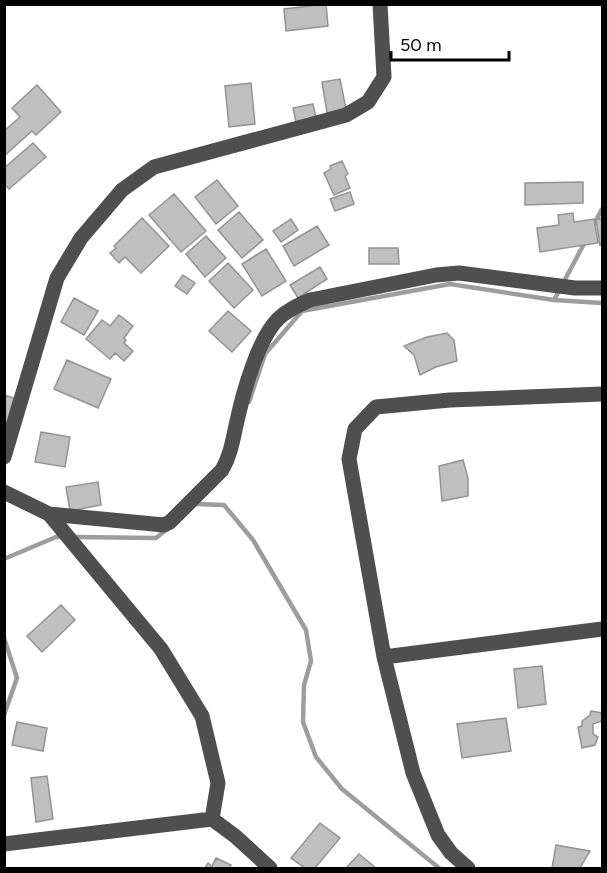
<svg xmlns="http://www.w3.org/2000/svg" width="607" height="873" viewBox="0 0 607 873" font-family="Figtree,sans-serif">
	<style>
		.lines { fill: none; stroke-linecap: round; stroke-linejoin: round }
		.stream { stroke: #9d9d9d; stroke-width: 4.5 }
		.building { fill: #bfbfbf; stroke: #939393; stroke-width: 1.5 }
		.minor { stroke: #4f4f4f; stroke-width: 15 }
	</style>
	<rect width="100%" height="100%" fill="#fff"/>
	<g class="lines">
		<path class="stream" d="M593,226L602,209
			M554,300L585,242
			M249,402L265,354L302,311L450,284L554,300L602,303
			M196,504L224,505L253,540L306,630L311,661L304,685L303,722L316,757L342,789L439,868
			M74,537L156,538L167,529
			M4,559L56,537H63
			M4,638L17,678L4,715"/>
	</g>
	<path class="building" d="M326,4L328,26L286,31L284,9Z
		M340,79L346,109L327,113L322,82Z
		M251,83L255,124L229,127L225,86Z
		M37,85L61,112L36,135L32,131L4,156V131L20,117L12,108Z
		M313,104L316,118L296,122L293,108Z
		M33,143L46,157L9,189L4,184V168Z
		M342,161L348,174L345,176L350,188L334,195L324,173L331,169L330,166Z
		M217,180L238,206L216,224L195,197Z
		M583,182V203L525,205V183Z
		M350,192L354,204L335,211L330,199Z
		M174,194L206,231L181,252L149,215Z
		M239,212L263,240L242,258L218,230Z
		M573,213L574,222L594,219L598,243L540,252L537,228L559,225L558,215Z
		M142,218L169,246L141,273L125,257L119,263L110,253L116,248L114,246Z
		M602,218V245H600L596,220Z
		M291,219L298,230L281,242L273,231Z
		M317,226L329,245L294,266L283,246Z
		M206,236L226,258L205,277L186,254Z
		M369,248H398L399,264H369Z
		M266,249L286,281L262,296L242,264Z
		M228,263L253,290L234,308L209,281Z
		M320,267L327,279L298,298L290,285Z
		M183,275L195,283L187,294L175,286Z
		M74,298L98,311L84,335L61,322Z
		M228,311L251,331L232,352L209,331Z
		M119,315L133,326L124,338L126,340L124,343L133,351L124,361L115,353L110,359L86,339L102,320L110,326Z
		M447,333L454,340L457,361L436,367L420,375L414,355L404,346L427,337Z
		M67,360L111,379L98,408L54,389Z
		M4,395L14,398L4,433Z
		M41,432L70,437L65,467L35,462Z
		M463,460L468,478V496L442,501L439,466Z
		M98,482L101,505L70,511L66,487Z
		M61,605L75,620L42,652L27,636Z
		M542,666L546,704L518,708L514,669Z
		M591,711L602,713V721L593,724V734L598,737L595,745L582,748L578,727L582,726V721L590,715Z
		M506,718L511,751L462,758L457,724Z
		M17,722L47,728L43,751L12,745Z
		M47,776L53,819L36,822L31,778Z
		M320,823L340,838L315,868H305L291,858Z
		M556,845L590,851L580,868H552Z
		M359,854L376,868H346Z
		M216,858L231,865L229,868H205L208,863L212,866Z"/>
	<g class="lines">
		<path class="minor" d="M4,457L57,278L81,238L122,190L154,167L346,115L368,102L384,77L380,4
			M4,492L49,514L161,649L202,716L218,783L212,819L4,844
			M49,514L164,525L170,522L222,470C231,455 233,438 237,421C243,393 258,339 278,319C287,310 299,305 310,300L436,275L459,273L575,288H602
			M384,657L602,629
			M212,819L235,836L270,868
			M468,868L451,853L438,835L413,773L384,657L349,459L355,429L376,407L450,400L602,394"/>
	</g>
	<rect width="607" height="873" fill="none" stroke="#000000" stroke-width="12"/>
	<path d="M391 51v9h118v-9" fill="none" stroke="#000000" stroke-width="3"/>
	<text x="400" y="51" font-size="18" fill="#000000" stroke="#ffffff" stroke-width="4.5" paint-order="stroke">50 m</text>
</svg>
